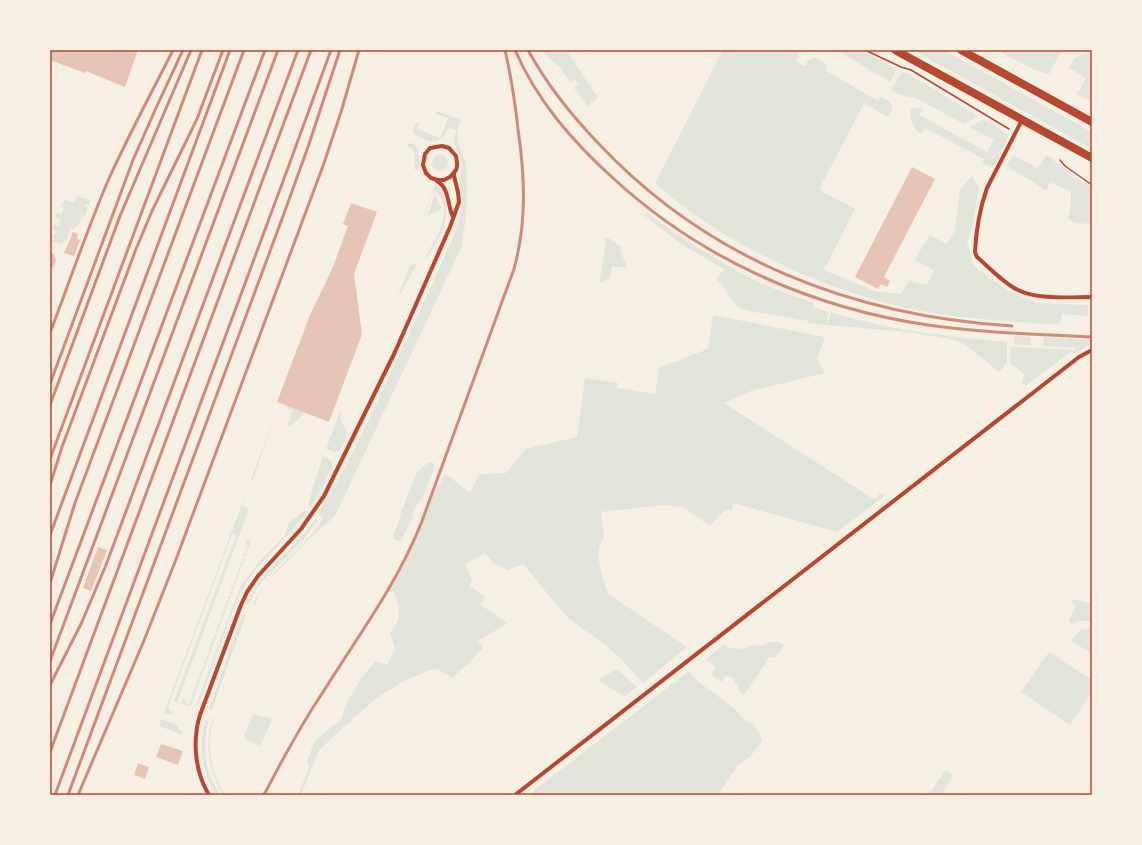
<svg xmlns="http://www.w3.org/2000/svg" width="1142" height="845" viewBox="0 0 1142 845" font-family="'Titillium Web',sans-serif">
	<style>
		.green { fill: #e2e4dc }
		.building { fill: #e6c5b7 }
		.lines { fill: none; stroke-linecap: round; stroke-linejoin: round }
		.path { stroke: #b5482f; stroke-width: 1.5 }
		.minor { stroke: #b5482f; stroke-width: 4 }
		.primary { stroke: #b5482f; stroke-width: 8 }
		.rail { stroke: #cf8b77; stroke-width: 3 }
		.neatline { fill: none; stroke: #b5482f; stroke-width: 1.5 }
	</style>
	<rect width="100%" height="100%" fill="#f6efe4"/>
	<path class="green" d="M542,50H566L598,98L587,106L574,88L578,85L575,80L570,82L561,69L544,53Z
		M723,50H800L796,62L804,66L809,60L815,57L827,65L825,70L878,101L881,96C891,103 897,106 888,117L864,103L819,190L855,209L824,270L874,291L901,294L909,281L927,285L934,270L914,260L930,235L947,244L955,230L960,189L972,176L979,187L973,224L967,243L974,266L1010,292L1037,303L1088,305V314L1087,316L1062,314L1061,321L1059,322L1058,324H1042C1008,321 973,319 939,314C843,299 727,249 655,183Z
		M837,50H860L897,69L890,82Z
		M913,50H944L1092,132V149Z
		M1004,50H1062L1049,74L1035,70L1002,53Z
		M1089,53L1092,54V102L1077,94L1086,78L1069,68L1074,58Z
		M902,72L908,73L978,116L964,124L916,98L899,95L891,90Z
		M914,107L922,109L919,115L987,152L994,140L970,127L984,119L1009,135L996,164L991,167L982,164L984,159L925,128L922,134C911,127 910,122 911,109Z
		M437,111L461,120C456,132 456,140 462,152C463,156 466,159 466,164C469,191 466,219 462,246L335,516L308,540L261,588L255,605H253C265,573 301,551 321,522L322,518L318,514L342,473L367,423L403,347L454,236L460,215L462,204L459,179L462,167L461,159L454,144V139L456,130L449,128C444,139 435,145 423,139C419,136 415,136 413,131L415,124L420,123L417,129L440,138L448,118L436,114Z
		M409,143C423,144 417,159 419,169L415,170C413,159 419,151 407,146Z
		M432 163a8 8 0 1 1 16 0a8 8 0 1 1-16 0Z
		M1013,155L1037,168L1047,155L1079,180L1092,188V224L1074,223L1068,218L1071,204V192L1050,182L1046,191L1032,181L1006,166Z
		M435,185C449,188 447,220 443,230C439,238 433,249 427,257L426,256C434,240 450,220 442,201C440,197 439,194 435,191L433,192L424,217L423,218Z
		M50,194L74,203L77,196L91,200L89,205L86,204L85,206L88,207L85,217L82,216L78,227L76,226L73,230L71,229L67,240L60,244L52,242L54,238L51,236L52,234L54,235L56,231L52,229L54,224L59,226L61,219L55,217L57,213L62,214L64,208L61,207L63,202H64L65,200Z
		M435,194L442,209L427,216Z
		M647,213C684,240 723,265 765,285C781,292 798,297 814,303L813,307L829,312L826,325L808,323V321L748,311C732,308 728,289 716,279L724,269L681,244L644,215Z
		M602,235L605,239H607V237L621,247L620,251L627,266V268L612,266L610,278L599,284L606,244Z
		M416,264H417L397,300L410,265Z
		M831,312C888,330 948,337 1007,342V363L999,372L971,349L964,344L950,339L908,332L827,325Z
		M713,315L825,337L817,359L825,373L751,391L724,403L872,498L876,499L880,493L883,495L887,494L837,532L733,503L732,511L725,510L710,526L683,507L663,505L601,512L604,537C592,553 603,576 607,593L687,647L643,683L623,661L602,642L580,627L566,616L523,564L508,570L493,563L485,553L465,564L472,579L470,586L485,597L481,605L508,623L478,641L482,645V649L469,663L452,678L437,669L430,670L406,680L375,699L319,750L301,795H298L309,768L307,762L313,745L320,736L341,720L346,704L361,679L375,661L387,665L395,649L390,633C402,619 401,608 393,591L385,593L398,571H401L436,489L446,474L470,493L479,474L506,473L526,449L577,437L585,378L618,383L617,388L655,394L659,368L708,349Z
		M1014,336L1031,337L1030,345L1014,344Z
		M1044,337L1092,340V344L1085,347L1074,354L1072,351L1025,386L1022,384V379L1025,375L1010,363L1011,347L1074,350L1077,348L1043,346Z
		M287,406L303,412V415L289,427L287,426L293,410L286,407Z
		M340,411L341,421L347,431V438L342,448L339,451L334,452L326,449Z
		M275,415L253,480H251L242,505L249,509L177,703L174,701L236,536L232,534L169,704V709L173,712L170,715L164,713Z
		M323,456C329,459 334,461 332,468L320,492L310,508L308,504Z
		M429,462L434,463L433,472L423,496L414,510L412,520L408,525L401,542L393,539L394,534L409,490L417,472Z
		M306,510L307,512L291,532L256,569L241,592L232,613L198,706L196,705L236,597L242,584L259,562L284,536L289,522Z
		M316,518L318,521L302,541L261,583L254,593L249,605L248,602C255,582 277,563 292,546C301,537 309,527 316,518Z
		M246,539L251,541L191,705L189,706L181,704L184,698L187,704L191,703L190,700L193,698L191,695L194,693L193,690L196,689L195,686L198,684L196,681L200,679L198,676L201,675L200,672L203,670L202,667L205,666L203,662L206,661L205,658L208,656L207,653L210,652L209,648L212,647L210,644L213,642L212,639L215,637L214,634L217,633L215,629L219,628L217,625L220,623L219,620L222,619L221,615L224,614L223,611L226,609L224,606L227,605L226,601L229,600L228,597L231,595L229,592L232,591L231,587L234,586L233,583L236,581L235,578L238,576L236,573L239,572L238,569L241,567L240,564L243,562L242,559L245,558L243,555L246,553L245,550L248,548L245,541Z
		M1072,599L1092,603V651L1091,653L1071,641L1080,630L1084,629L1087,630L1092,623C1084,619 1079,620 1072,624L1068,621L1076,606L1071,603Z
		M247,612L212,710L209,709L242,615Z
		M776,641L784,645L776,657L774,658L770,657L743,696L733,679L726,675L721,682L713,676L712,674L716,667L706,659L724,644L729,648L745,649L750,645L762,646L769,642H774Z
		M1049,652L1092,680V692L1070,725L1021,692Z
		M617,669L637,687L624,697L598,680Z
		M689,671L696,680L735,709L743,719L753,724L760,734L762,740L751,756L738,765L718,795H528Z
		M253,714L269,718L272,720L260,746L246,740L244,735Z
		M213,717L214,718C206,744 210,772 225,795L223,794C208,770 204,744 213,717Z
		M161,719L179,726L178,729L182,731L183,735L159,726Z
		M205,719L208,722C201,747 206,774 220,795H216L214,792C201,769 199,744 205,719Z
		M945,771H948L953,775L952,778L941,795H928Z"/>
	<path class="building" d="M50,50H138L125,87L86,71L85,73L50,60Z
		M912,167L935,179L884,277L890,281L887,287L881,284L878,289L855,277Z
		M351,203L377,212L354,274L362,334L329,422L277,402L310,315L333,267L348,226L343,224Z
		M73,232L78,234L77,239L80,240L74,256L64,253Z
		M50,253L54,254L56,260L55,265L50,270Z
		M98,547L107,550L91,591L83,588Z
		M161,744L183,751L178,765L156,757Z
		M138,763L149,767L145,779L134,775Z"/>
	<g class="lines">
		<path class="path" d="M865,50L901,67L911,70L1009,129
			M1060,160L1065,166L1092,185"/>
		<path class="minor" d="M1022,120L987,188C980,208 976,231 975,252L977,257C989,267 1003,283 1018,290C1037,300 1070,297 1092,297
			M437,181C450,189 447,205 453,217
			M209,795C195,772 192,741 200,715L241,605L247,592L258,576L301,529L324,496L395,352L450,227L459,202L458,192L454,176V173L456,170L457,167V163L456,156L449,148L442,146L430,148L425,154L423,165L426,173L431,178L438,180H444L450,177L456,170
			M515,795L1079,357L1092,350"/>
		<path class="primary" d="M895,50L1092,158
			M961,50L1092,122"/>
		<path class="rail" d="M515,50C537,101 573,142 614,179C701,259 812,308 928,325C983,333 1037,334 1092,337
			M528,50C547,85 572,116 599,144C709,261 854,316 1012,326
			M50,333C69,283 86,233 107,183C127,138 151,94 173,50
			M50,384L133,160L156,108L183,50
			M50,405L120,216L191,50
			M50,459L202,50
			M50,485L62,447L136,249L152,211L197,119L223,50
			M50,535L230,50
			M50,583L75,503L244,50
			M50,624L265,50
			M50,661L278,50
			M50,685L81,624L106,565L298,50
			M50,752L311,50
			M55,795L289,165L331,50
			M68,795L282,219L308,147L340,50
			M78,795L143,643L175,562L323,166L341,112L359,50
			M264,795C282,760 301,725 323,692C358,636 398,583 422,521L514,269C527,221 525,178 518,129C515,102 511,76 505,50"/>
	</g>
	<rect width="1142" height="845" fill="none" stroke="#f6efe4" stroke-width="102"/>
	<rect x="51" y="51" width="1040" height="743" class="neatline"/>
</svg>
